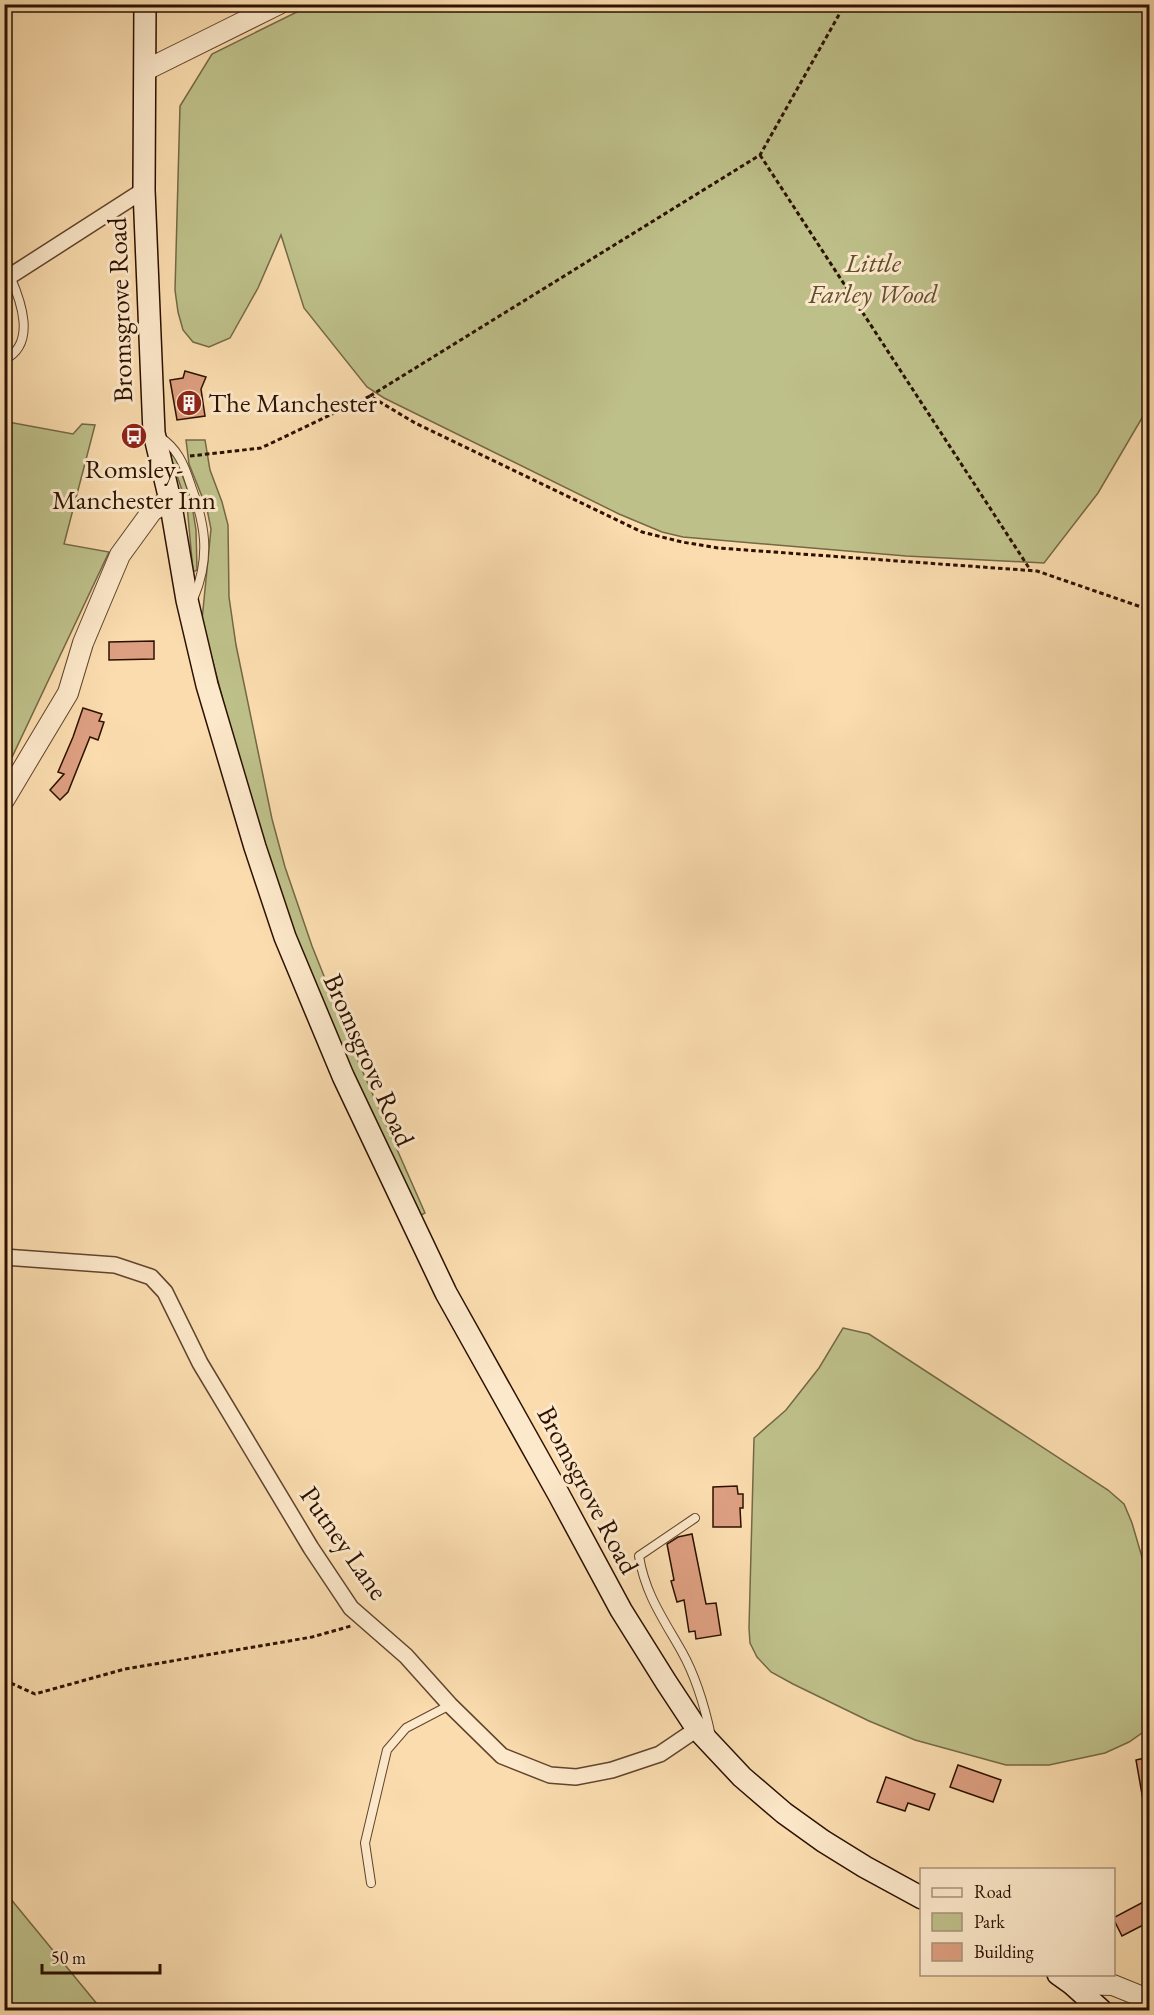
<svg xmlns="http://www.w3.org/2000/svg" width="1154" height="2015" viewBox="0 0 1154 2015" font-family="'EB Garamond',serif">
	<style>
		.green { fill: #bec08a; stroke: #756845; stroke-width: 1.5 }
		.building { fill: #dd9f81; stroke: #2c1100; stroke-width: 1.5 }
		.lines { fill: none; stroke-linecap: round; stroke-linejoin: round }
		.service-casing { stroke: #60442c; stroke-width: 10 }
		.minor-casing { stroke: #60442c; stroke-width: 18 }
		.tertiary-casing { stroke: #60442c; stroke-width: 22 }
		.secondary-casing { stroke: #2c1100; stroke-width: 24 }
		.path { stroke: #2c1100; stroke-width: 3; stroke-dasharray: 4.5 3; stroke-linecap: butt }
		.service { stroke: #fce8ca; stroke-width: 8 }
		.minor { stroke: #fce8ca; stroke-width: 15 }
		.tertiary { stroke: #fce8ca; stroke-width: 20 }
		.secondary { stroke: #fce8ca; stroke-width: 21 }
		.labels { text-anchor: middle; stroke-width: 6; stroke-linejoin: round; paint-order: stroke }
		.park-label { font-size: 27px; font-style: italic; fill: #5f4e30; stroke: #fce8ca }
		.street-label { font-size: 27px; fill: #2c1100; stroke: #fce8ca }
		.poi-label { font-size: 27px; fill: #2c1100; stroke: #fce8ca; text-anchor: start }
	</style>
	<rect width="100%" height="100%" fill="#fadcae"/>
	<filter id="stains"><feTurbulence type="fractalNoise" baseFrequency=".00333" numOctaves="4"/><feColorMatrix values="0 0 0 0 .2 0 0 0 0 .09 0 0 0 0 .02 0 0 0 .5 -.17"/></filter>
	<radialGradient id="worn" r=".72"><stop offset=".6" stop-color="#630" stop-opacity="0"/><stop offset="1" stop-color="#630" stop-opacity=".3"/></radialGradient>
	<path class="green" d="M313,4L1149,5V406L1098,493L1044,563L906,556L683,537L662,532L619,514L384,398L367,387L304,308L281,235L258,288L230,338L209,347L193,342L183,330L178,312L175,290L180,106L212,54Z
		M8,422L73,434L82,424L95,425L64,544L109,552L6,770L4,769V431Z
		M186,440H205L210,470L222,502L228,525L229,597L236,645L272,819L285,867L312,946L358,1061L425,1213L418,1217L350,1073L294,935L264,844L237,754L202,620L211,529L207,509L189,464Z
		M170,455L175,456L191,499L196,530L197,570L195,571H193L187,505Z
		M843,1328L869,1334L1108,1490L1124,1504L1132,1523L1149,1581V1728L1129,1742L1105,1753L1049,1765H1006L915,1740L869,1721L793,1684L771,1672L757,1657L750,1643L749,1628L754,1438L786,1410L819,1368Z
		M4,1892H5L102,2010H5Z"/>
	<path class="building" d="M185,371L206,377L201,389L205,416L177,420L170,380L183,378Z
		M154,641V659L109,660V642Z
		M83,708L102,714L99,721L104,722L98,740L90,737L68,792L60,800L50,790L64,774L58,772L73,737Z
		M737,1486L738,1494H743V1508H740L741,1527H713V1487Z
		M692,1534L706,1604L716,1603L721,1635L696,1639L695,1631L689,1632L684,1600L677,1602L671,1581L674,1580L667,1544L678,1537Z
		M1149,1757V1799L1143,1800L1136,1760Z
		M958,1765L1001,1780L993,1802L950,1787Z
		M886,1777L935,1794L929,1810L908,1803L905,1811L877,1802Z
		M1149,1899V1922L1122,1936L1113,1918Z"/>
	<g class="lines">
		<g class="service-casing">
			<path id="service" d="M4,360C37,344 21,301 10,276
				M160,437C177,448 184,464 190,483C205,523 211,556 194,597L191,598
				M695,1518L639,1556C645,1594 664,1620 682,1652C696,1677 705,1708 711,1736
				M371,1883L365,1843L387,1750L406,1728L450,1705"/>
		</g>
		<g class="minor-casing">
			<path id="minor" d="M4,280L144,190
				M4,1257L115,1265L151,1277L165,1292L200,1363L311,1548L351,1608L406,1656L450,1705L502,1756L550,1775L576,1777L612,1770L660,1754L697,1729"/>
		</g>
		<g class="tertiary-casing">
			<path id="tertiary" d="M146,70L279,4
				M4,800L68,693L83,643L120,555L152,511L170,500
				M1072,1984L1113,1985L1150,2000"/>
		</g>
		<g class="secondary-casing">
			<path id="secondary" d="M145,4L144,190L154,433L170,500L187,600L207,685L255,847L285,937L343,1076L446,1293L559,1495L621,1610L666,1682L697,1729L742,1777L784,1813L823,1841L865,1867L922,1898
				M1058,1974L1072,1984L1101,2010"/>
		</g>
		<path class="path" d="M760,155L1031,571
			M370,396L760,155L845,4
			M190,456L261,448L370,396L415,423L642,532L682,542L718,548L1037,571L1150,610
			M4,1680L35,1694L125,1669L312,1637L351,1626"/>
		<use href="#service" class="service"/>
		<use href="#minor" class="minor"/>
		<use href="#tertiary" class="tertiary"/>
		<use href="#secondary" class="secondary"/>
	</g>
	<defs>
		<g id="building-disc" transform="scale(1.35)"><circle r="9.5" fill="#8f2418" stroke="#fce8ca"/><path d="M-4-6H4V6H1V3H-1V6H-4ZM-2.5-4.3h1.7v1.8h-1.7ZM.8-4.3h1.7v1.8H.8ZM-2.5-1h1.7V.8h-1.7ZM.8-1h1.7V.8H.8Z" fill="#fff"/></g>
		<g id="bus-disc" transform="scale(1.35)"><circle r="9.5" fill="#8f2418" stroke="#fce8ca"/><path d="M-5-6H5V4H4V6H2V4H-2V6H-4V4H-5ZM-3.5-4V0h7V-4ZM-3.5 1.2v1.5H-2V1.2ZM2 1.2v1.5H3.5V1.2Z" fill="#fff"/></g>
	</defs>
	<g fill-rule="evenodd">
		<use href="#building-disc" x="189" y="403"/>
		<use href="#bus-disc" x="134" y="436"/>
	</g>
	<g class="labels">
		<g class="park-label">
			<text x="873" y="272">Little<tspan x="873" dy="31">Farley Wood</tspan></text>
		</g>
		<g class="street-label">
			<text transform="translate(120 310) rotate(-92)" y="9">Bromsgrove Road</text>
			<text transform="translate(369 1060) rotate(66)" y="9">Bromsgrove Road</text>
			<text transform="translate(588 1490) rotate(62)" y="9">Bromsgrove Road</text>
			<text transform="translate(344 1543) rotate(55)" y="9">Putney Lane</text>
		</g>
		<g class="poi-label">
			<text x="208" y="412">The Manchester</text>
			<text x="134" y="478" text-anchor="middle">Romsley-<tspan x="134" dy="31">Manchester Inn</tspan></text>
		</g>
	</g>
	<rect width="1154" height="2015" fill="none" stroke="#fadcae" stroke-width="24"/>
	<rect x="6" y="6" width="1142" height="2003" fill="none" stroke="#2c1100" stroke-width="3"/>
	<rect x="12" y="12" width="1130" height="1991" fill="none" stroke="#2c1100" stroke-width="1.5"/>
	<rect x="920" y="1868" width="195" height="108" fill="#fce8ca" stroke="#a99279" stroke-width="1.5"/>
	<rect x="932" y="1888" width="30" height="9" fill="#fce8ca" stroke="#a99279" stroke-width="1.5"/>
	<text x="974" y="1898" font-size="18" fill="#2c1100">Road</text>
	<rect x="932" y="1913" width="30" height="18" fill="#bec08a" stroke="#a99279" stroke-width="1.5"/>
	<text x="974" y="1928" font-size="18" fill="#2c1100">Park</text>
	<rect x="932" y="1943" width="30" height="18" fill="#dd9f81" stroke="#a99279" stroke-width="1.5"/>
	<text x="974" y="1958" font-size="18" fill="#2c1100">Building</text>
	<path d="M42 1964v9h118v-9" fill="none" stroke="#2c1100" stroke-width="3"/>
	<text x="51" y="1964" font-size="18" fill="#2c1100" stroke="#fce8ca" stroke-width="4.5" paint-order="stroke">50 m</text>
	<rect width="100%" height="100%" filter="url(#stains)"/>
	<rect width="100%" height="100%" fill="url(#worn)"/>
</svg>
